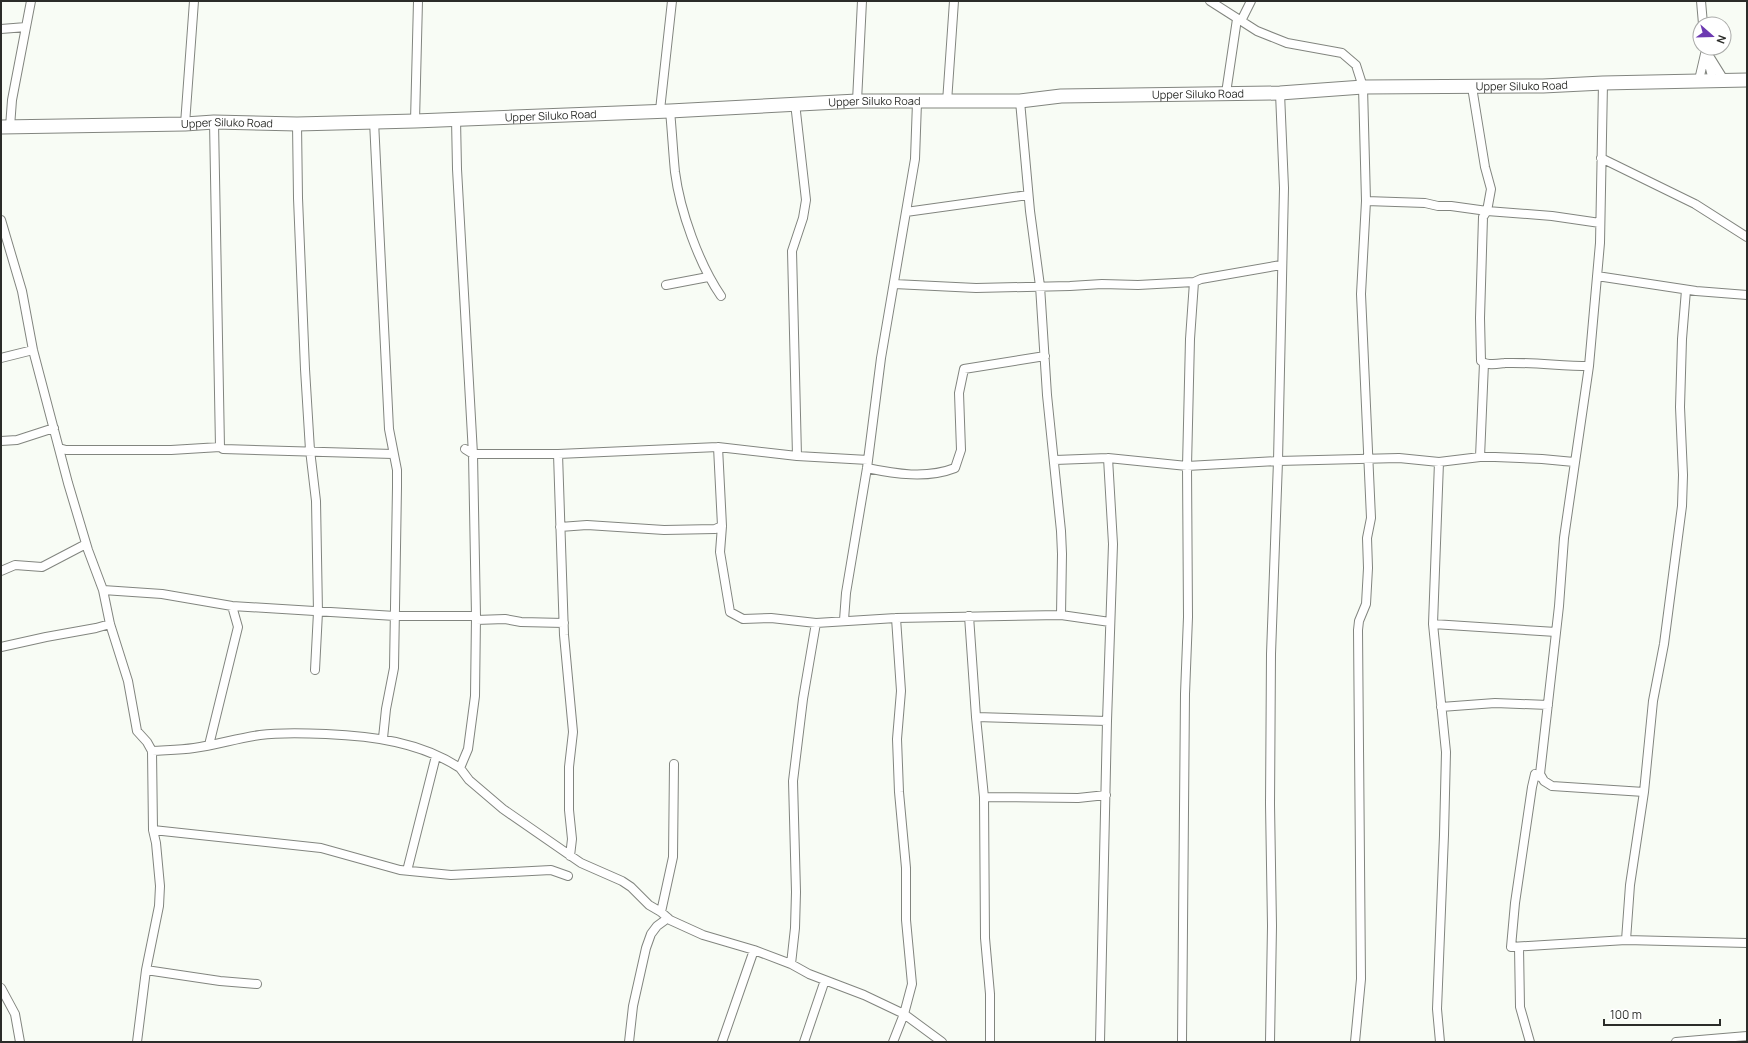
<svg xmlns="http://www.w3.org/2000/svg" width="1748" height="1043" viewBox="0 0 1748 1043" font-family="Manrope,sans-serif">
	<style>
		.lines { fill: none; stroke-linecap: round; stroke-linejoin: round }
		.minor-casing { stroke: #82857f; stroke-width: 10 }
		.primary-casing { stroke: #82857f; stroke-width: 15 }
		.minor { stroke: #fff; stroke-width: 8 }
		.primary { stroke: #fff; stroke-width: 13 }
		.labels { text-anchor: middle; stroke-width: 4; stroke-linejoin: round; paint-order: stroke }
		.street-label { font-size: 11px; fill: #2b2c29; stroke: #fff }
	</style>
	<rect width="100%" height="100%" fill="#f8fcf5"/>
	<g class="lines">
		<g class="minor-casing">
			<path id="minor" d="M1210,1L1257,31L1287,43L1342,53L1356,65L1363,87L1366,201L1361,294L1371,518L1367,538L1368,568L1366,604L1359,621L1358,630L1361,979L1355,1042
				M1701,1L1703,24
				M1241,21L1251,1
				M1,29L26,27
				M1706,51L1724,80
				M1707,57L1713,80
				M1699,80L1705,54
				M1603,83L1600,243L1589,366L1564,538L1559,606L1540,774L1544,781L1552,786L1644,792
				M1226,93L1237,19
				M857,101L862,1
				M1020,101L1030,211L1040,286L1047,395L1061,531L1062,554L1061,615
				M947,102L954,1
				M795,103L806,200L803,218L792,251L797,456
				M660,110L672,1
				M670,111C672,131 673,152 675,172C680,211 699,264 721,296
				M374,121L389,429L397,470V487L394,668L386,709L383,738
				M415,121L418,1
				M214,122L220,447L223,449L393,454
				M185,124L194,1
				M297,124L298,198L305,369L310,450L316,501L318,612L315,670
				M10,127L12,100L31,1
				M1601,158L1695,204L1747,237
				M1366,201L1425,203L1438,206H1451L1487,211L1491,189L1485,167L1472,87
				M906,212L1028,195
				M1,220L22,291L33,350L68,483L88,550L103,590L110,624L128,681L137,731L147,742L152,751L153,830L156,843L160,886L159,906L146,970L137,1042
				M1597,276L1696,291L1747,295
				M894,284L976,288L1070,286L1102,284L1138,285L1194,282
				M666,285L708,277
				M1,358L33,350
				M1589,366C1561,366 1533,362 1505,363C1497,364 1487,366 1481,361L1480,318L1483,217L1487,211L1552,216L1600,223
				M1,441L17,440L54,428
				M718,447L722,526L720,552L730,612L743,619L771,618L816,623L896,618L1061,615L1110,622
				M59,448L66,450H171L220,447
				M465,449L473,454H558L718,447L797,456L868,460
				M558,454L564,635L573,732L569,767V810L572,839L570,856
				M1480,457L1484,363
				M1055,460L1108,458L1187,466L1278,461L1399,458L1439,462L1480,457H1495L1542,459L1574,462
				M1439,462L1433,624L1446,752L1444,835L1437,1009L1440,1042
				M867,468C895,474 927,479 955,468L961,450L959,393L964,369L1045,356
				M560,527L587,525L664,530L715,529L722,526
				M1,571L15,565L42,567L86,544
				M103,590L162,594L232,606L395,616H476
				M969,616L976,717L984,797L985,938L990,994V1042
				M476,620L505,619L521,622L564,623
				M844,620L846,593L867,468L881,358L915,159L917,102
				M1433,624L1556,632
				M1,647L46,637L96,628L110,624
				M1441,707L1495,703L1548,705
				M976,717L1107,721
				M209,745L238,627L232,606
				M152,751C166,750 180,750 194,748C216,745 238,738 260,735C282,732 304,733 326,734C373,736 420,742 460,768L468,749L475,696L476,616L473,454L457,169L456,119
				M460,768L469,780L503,809L581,863L622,881L631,887L649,905L661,912L670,920L703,935L754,950L791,964L809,974L864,995L904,1014L942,1042
				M1540,777L1535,774L1532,787L1515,903L1511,947L1626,940L1747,943
				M984,797L1078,798L1106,795
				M153,830L321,848L400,870L451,875L551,870L568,876
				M408,867L436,756
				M661,912L673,857L674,764
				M1626,940L1630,885L1644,792L1653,701L1664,644L1682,506L1683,475L1680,407L1682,339L1686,290
				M1519,947L1520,1007L1530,1042
				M791,964L795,928L796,892L793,781L803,699L816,623
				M146,970L220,981L257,984
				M1,988L15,1014L20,1042
				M629,1042L633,1006L646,948L651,934L657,926L668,918
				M722,1042L754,950
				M804,1042L825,980
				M893,1042L904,1014L912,984L906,920V868L899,792L897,739L901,691L896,618
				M1100,1042L1107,721L1113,544L1108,458
				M1182,1042L1185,694L1188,617L1187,466L1190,339L1194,282L1201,279L1281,265
				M1270,1042L1272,926L1270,804L1271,654L1278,461L1284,188L1280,93
				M1676,1042L1747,1036"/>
		</g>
		<g class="primary-casing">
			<g id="primary">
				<path id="s1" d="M1,127L185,124L214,122L297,124L415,121L670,111L857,101H1020L1061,96L1280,93L1363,87L1543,86L1603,83L1747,80"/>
			</g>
		</g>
		<use href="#minor" class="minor"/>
		<use href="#primary" class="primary"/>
	</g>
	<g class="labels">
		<g class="street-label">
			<text dy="4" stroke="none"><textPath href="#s1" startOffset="1522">Upper Siluko Road</textPath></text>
			<text dy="4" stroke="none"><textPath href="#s1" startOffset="1198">Upper Siluko Road</textPath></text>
			<text dy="4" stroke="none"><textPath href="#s1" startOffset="874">Upper Siluko Road</textPath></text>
			<text dy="4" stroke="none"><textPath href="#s1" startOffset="550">Upper Siluko Road</textPath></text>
			<text dy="4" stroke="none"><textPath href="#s1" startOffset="226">Upper Siluko Road</textPath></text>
		</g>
	</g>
	<rect width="1748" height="1043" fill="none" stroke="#2b2c29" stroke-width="4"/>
	<g transform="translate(1712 36) rotate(110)"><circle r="19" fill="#ffffff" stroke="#aaaba9"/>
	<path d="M0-3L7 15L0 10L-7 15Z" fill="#6c3ab1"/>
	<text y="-6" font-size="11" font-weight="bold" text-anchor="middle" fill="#2b2c29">N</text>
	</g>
	<path d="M1604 1019v6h116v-6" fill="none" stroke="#2b2c29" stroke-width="2"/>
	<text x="1610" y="1019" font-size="12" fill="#2b2c29" stroke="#ffffff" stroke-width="3" paint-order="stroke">100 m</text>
</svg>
